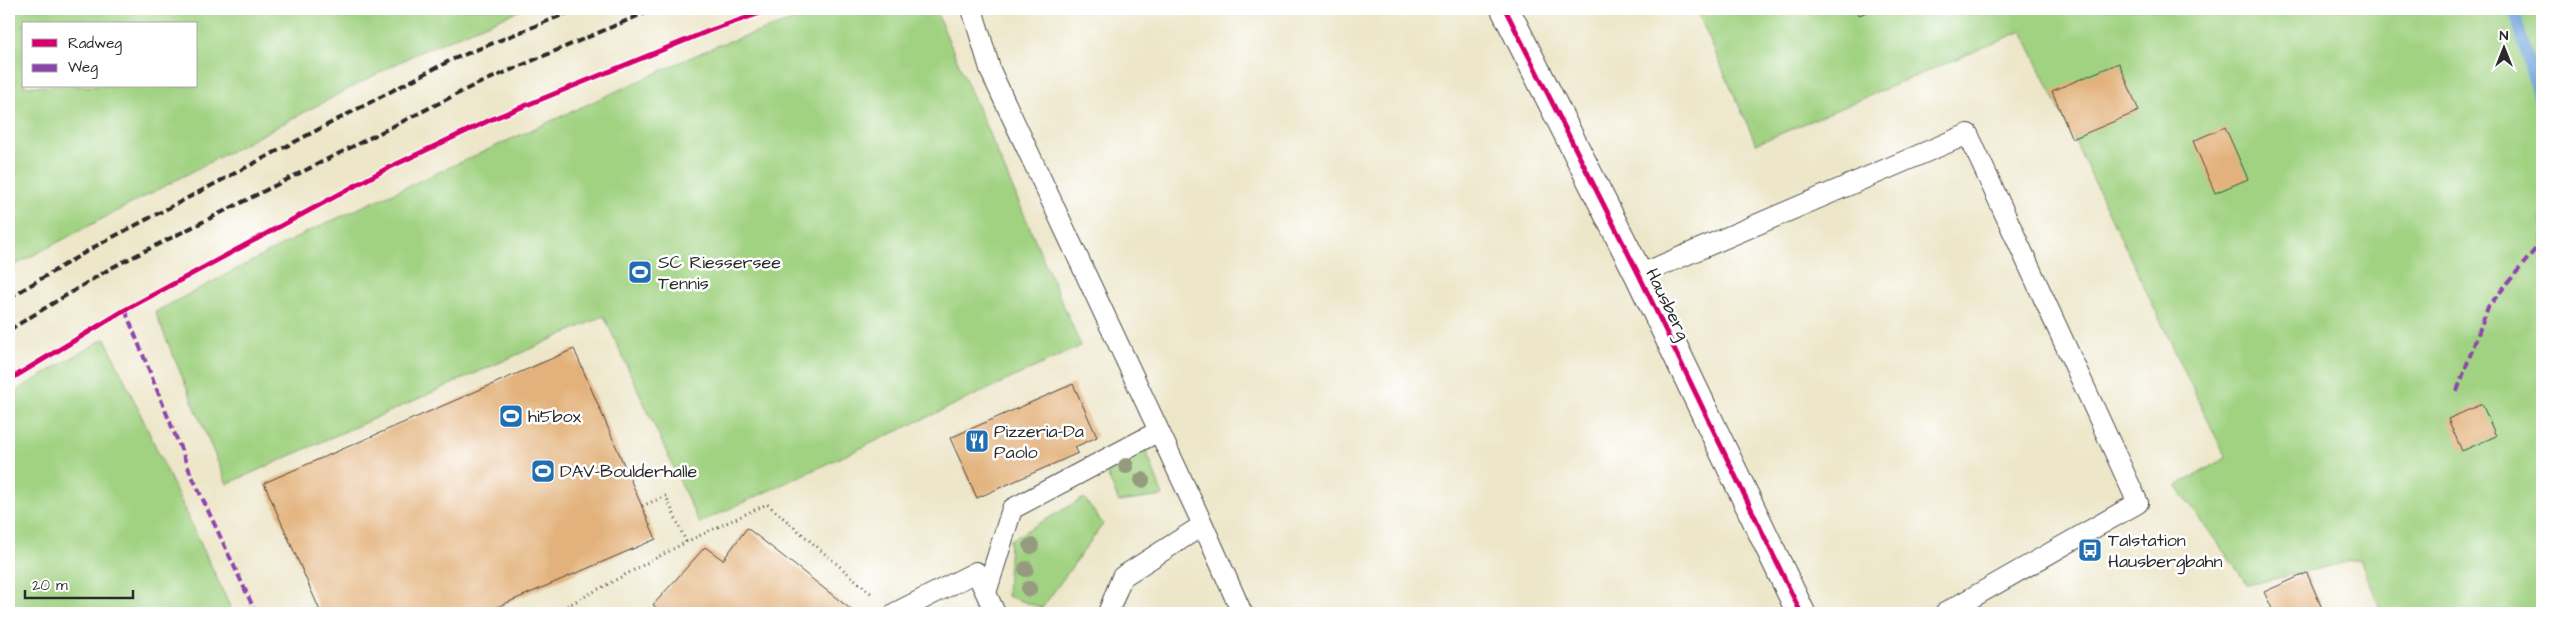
<svg xmlns="http://www.w3.org/2000/svg" width="2551" height="622" viewBox="0 0 2551 622" font-family="'Architects Daughter',sans-serif">
	<style>
		.green { fill: #a0d281; stroke: #667e56; fill-rule: evenodd }
		.lines { fill: none; stroke-linecap: round; stroke-linejoin: round }
		.stream { stroke: #70a2db; stroke-width: 11 }
		.building { fill: #e3b27c }
		.service-casing { stroke: #484743; stroke-width: 22 }
		.minor-casing { stroke: #484743; stroke-width: 30 }
		.path { stroke: #484743; stroke-width: 3; stroke-dasharray: 1 4; stroke-linecap: butt }
		.service { stroke: #fff; stroke-width: 20 }
		.minor { stroke: #fff; stroke-width: 28 }
		.rail { stroke: #2b2b2b; stroke-width: 4; stroke-dasharray: 8 4; stroke-linecap: butt }
		.quiet { stroke: #8e44ad; stroke-width: 4; stroke-dasharray: 8 4; stroke-linecap: butt }
		.cycleway-casing { stroke: #fff; stroke-width: 8 }
		.cycleway { stroke: #d6006c; stroke-width: 5 }
		.tree { fill: #969b80 }
		.labels { text-anchor: middle; stroke-width: 5; stroke-linejoin: round; paint-order: stroke }
		.poi-label { font-size: 18px; fill: #2b2b2b; stroke: #fff; text-anchor: start }
		.street-label { font-size: 18px; fill: #2b2b2b; stroke: #fff }
	</style>
	<rect width="100%" height="100%" fill="#fff"/>
	<filter id="ink" filterUnits="userSpaceOnUse"><feTurbulence type="fractalNoise" baseFrequency=".02" numOctaves="2"/><feDisplacementMap in="SourceGraphic" scale="10" xChannelSelector="R" yChannelSelector="G"/><feConvolveMatrix kernelMatrix="1 2 1 2 8 2 1 2 1" color-interpolation-filters="sRGB"/></filter>
	<filter id="wash" filterUnits="userSpaceOnUse"><feTurbulence type="fractalNoise" baseFrequency=".0096" numOctaves="4" result="noise"/><feDisplacementMap in="SourceGraphic" scale="20" xChannelSelector="R" yChannelSelector="G"/><feGaussianBlur stdDeviation="1.12" result="paint"/><feColorMatrix in="noise" values="0 0 0 0 0 0 0 0 0 0 0 0 0 0 0 0 0 1.4 0 .05"/><feComposite in="paint" operator="in"/></filter>
	<g filter="url(#wash)">
		<rect width="100%" height="100%" fill="#ede6c9"/>
		<path class="green" d="M9,9H523L415,54L9,268ZM24,24H196V86H24Z
			M829,9H935L1081,346L699,523L604,316L227,484L155,312L307,232L718,45Z
			M1696,9H2542V613H2382L2360,559L2248,585L2176,486L2226,458L2022,31L1756,144Z
			M105,338L233,613H9V395Z
			M1142,440L1163,496L1119,502L1102,462Z
			M1084,498L1103,524L1042,608L1007,596L1010,540Z"/>
		<g class="lines">
			<path class="stream" d="M2514,9L2542,113"/>
		</g>
		<g id="blocks">
			<path class="building" d="M1856,9H1874L1859,15Z
				M2119,63L2139,111L2072,139L2052,91Z
				M2225,127L2248,179L2215,193L2193,141Z
				M574,349L656,539L483,613H321L264,483Z
				M1073,384L1097,437L1075,447L1078,453L977,498L950,438Z
				M2482,404L2496,436L2462,451L2448,419Z
				M747,528L853,611L855,613H725L721,611L719,613H663L653,605L705,547L723,560Z
				M2307,573L2324,613H2274L2264,592Z"/>
		</g>
	</g>
	<g filter="url(#ink)">
		<use href="#blocks" fill-opacity="0" stroke="#484743" stroke-width="1"/>
		<g class="lines">
			<g class="service-casing">
				<path id="service" d="M972,9L991,72L1203,525L1242,613
					M1639,275L1968,134L2138,503L1945,613
					M895,613L976,572L986,593
					M995,613L986,593L1012,509L1159,431
					M1108,613L1122,577L1203,525"/>
			</g>
			<g class="minor-casing">
				<path id="minor" d="M1505,9L1639,275L1801,613"/>
			</g>
			<path class="path" d="M642,506L666,496L686,542
				M554,613L686,542L767,504L873,595"/>
			<use href="#service" class="service"/>
			<use href="#minor" class="minor"/>
			<path class="rail" d="M9,298L94,247L451,60L577,9
				M9,330L111,268L473,86L654,9"/>
			<path class="quiet" d="M125,310L190,472L256,613
				M2457,391L2488,307L2542,241"/>
			<g class="cycleway-casing">
				<path id="cycleway" d="M1505,9L1639,275L1801,613
					M9,380L125,310L386,169L490,120L711,30L772,9"/>
			</g>
			<use href="#cycleway" class="cycleway"/>
		</g>
		<g class="tree">
			<circle cx="1126" cy="466" r="8"/>
			<circle cx="1142" cy="480" r="8"/>
			<circle cx="1031" cy="546" r="8"/>
			<circle cx="1026" cy="569" r="8"/>
			<circle cx="1029" cy="589" r="8"/>
		</g>
	</g>
	<defs>
		<g id="stadium-square" transform="scale(1.25)"><rect x="-9" y="-9" width="18" height="18" rx="4" fill="#1f6fb2" stroke="#fff"/><path d="M0-5a6.5 5 0 1 0 0 10a6.5 5 0 1 0 0-10ZM-3.5-1.8h7v3.6h-7Z" fill="#fff"/></g>
		<g id="restaurant-square" transform="scale(1.25)"><rect x="-9" y="-9" width="18" height="18" rx="4" fill="#1f6fb2" stroke="#fff"/><path d="M-5-6h1v4h1v-4h1v4h1v-4h1v5L-1.5 .5V6h-2V.5L-5-1ZM5-6V6H3V1.5H1.5Q1.5-4 5-6Z" fill="#fff"/></g>
		<g id="bus-square" transform="scale(1.25)"><rect x="-9" y="-9" width="18" height="18" rx="4" fill="#1f6fb2" stroke="#fff"/><path d="M-5-6H5V4H4V6H2V4H-2V6H-4V4H-5ZM-3.5-4V0h7V-4ZM-3.5 1.2v1.5H-2V1.2ZM2 1.2v1.5H3.5V1.2Z" fill="#fff"/></g>
	</defs>
	<g fill-rule="evenodd">
		<use href="#stadium-square" x="640" y="272"/>
		<use href="#stadium-square" x="511" y="416"/>
		<use href="#restaurant-square" x="977" y="441"/>
		<use href="#stadium-square" x="543" y="471"/>
		<use href="#bus-square" x="2090" y="550"/>
	</g>
	<g class="labels">
		<g class="poi-label">
			<text x="658" y="268">SC Riessersee<tspan x="658" dy="21">Tennis</tspan></text>
			<text x="528" y="422">hi5box</text>
			<text x="994" y="437">Pizzeria-Da<tspan x="994" dy="21">Paolo</tspan></text>
			<text x="560" y="477">DAV-Boulderhalle</text>
			<text x="2108" y="546">Talstation<tspan x="2108" dy="21">Hausbergbahn</tspan></text>
		</g>
		<g class="street-label">
			<text transform="translate(1668 304) rotate(64)" y="6">Hausberg</text>
		</g>
	</g>
	<rect width="2551" height="622" fill="none" stroke="#fff" stroke-width="30"/>
	<rect x="22" y="22" width="175" height="65" fill="#ffffff" stroke="#aaaaaa"/>
	<rect x="32" y="39" width="25" height="8" fill="#d6006c" stroke="#aaaaaa"/>
	<text x="68" y="48" font-size="15" fill="#2b2b2b">Radweg</text>
	<rect x="32" y="64" width="25" height="8" fill="#8e44ad" stroke="#aaaaaa"/>
	<text x="68" y="72" font-size="15" fill="#2b2b2b">Weg</text>
	<g transform="translate(2504 48)" stroke="#ffffff" stroke-width="4" paint-order="stroke">
	<path d="M0-4L9 19L0 12L-9 19Z" fill="#2b2b2b"/>
	<text y="-8" font-size="14" font-weight="bold" text-anchor="middle" fill="#2b2b2b">N</text>
	</g>
	<path d="M25 590v8h108v-8" fill="none" stroke="#2b2b2b" stroke-width="2.5"/>
	<text x="32" y="590" font-size="15" fill="#2b2b2b" stroke="#ffffff" stroke-width="4" paint-order="stroke">20 m</text>
</svg>
